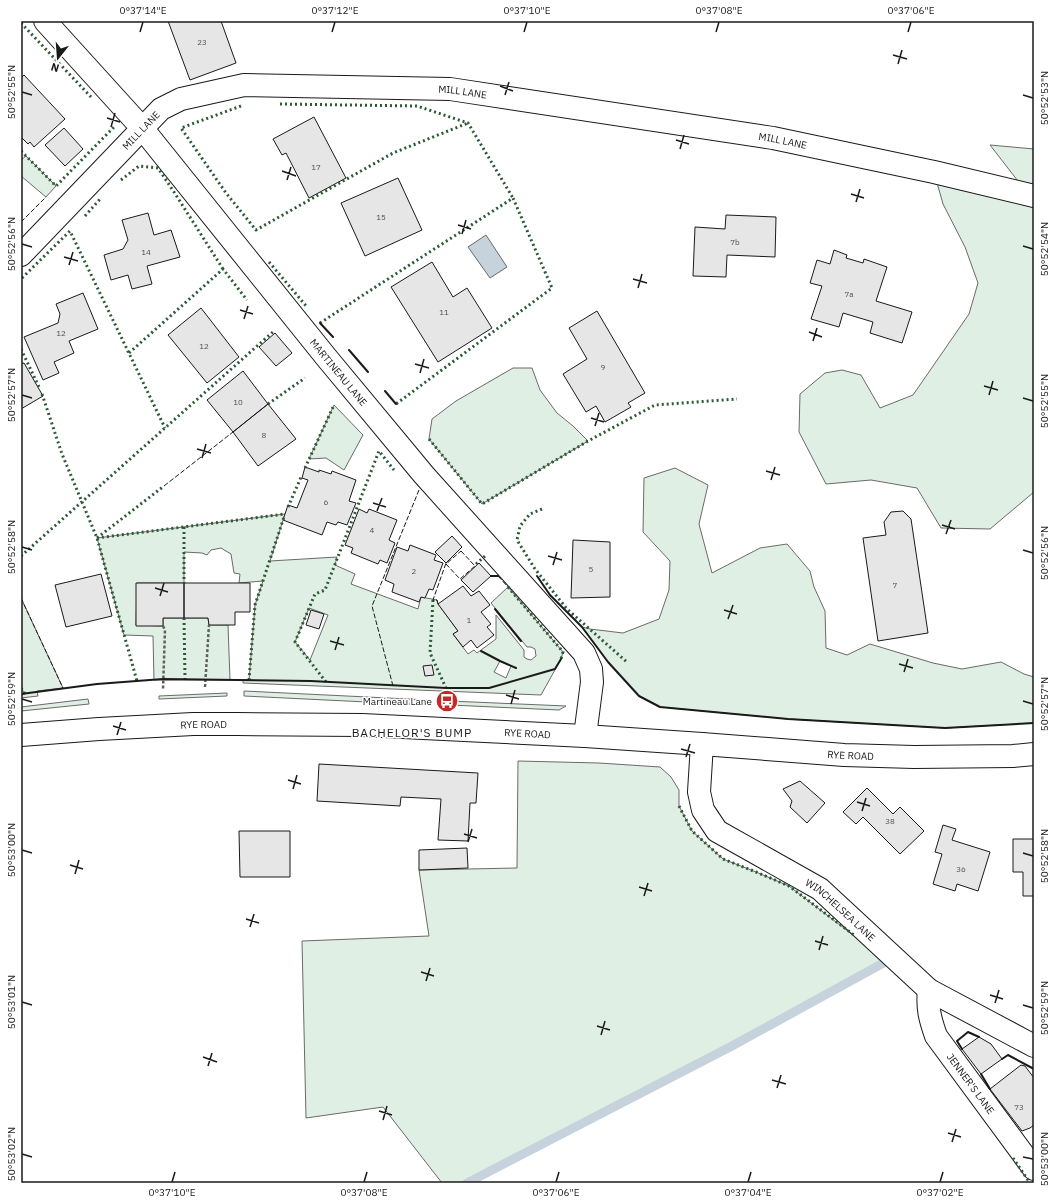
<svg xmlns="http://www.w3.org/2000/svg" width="1055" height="1204" viewBox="0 0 1055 1204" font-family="'IBM Plex Sans',sans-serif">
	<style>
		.green { fill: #e0efe3; stroke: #6a6a6a; fill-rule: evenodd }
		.water { fill: #c6d2dc; stroke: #6a6a6a }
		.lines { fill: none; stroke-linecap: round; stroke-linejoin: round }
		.stream { stroke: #c6d2dc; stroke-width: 9 }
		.building { fill: #e6e6e6; stroke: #1a1a1a }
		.street-casing { stroke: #1a1a1a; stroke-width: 24 }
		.highway-casing { stroke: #1a1a1a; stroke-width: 24 }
		.path { stroke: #5f5f5f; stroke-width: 2.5; stroke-dasharray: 3 2; stroke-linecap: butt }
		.street { stroke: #fff; stroke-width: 22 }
		.highway { stroke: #fff; stroke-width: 22 }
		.hedge { stroke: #2b5a34; stroke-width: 3; stroke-dasharray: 2 3; stroke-linecap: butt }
		.fence { stroke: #1a1a1a; stroke-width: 1; stroke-dasharray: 5 2; stroke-linecap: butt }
		.wall { stroke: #1a1a1a; stroke-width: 2 }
		.ticks { fill: none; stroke: #1a1a1a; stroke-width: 1.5 }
		.labels { text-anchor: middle; stroke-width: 3; stroke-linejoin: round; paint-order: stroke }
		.number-label { font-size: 8px; fill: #4d4d4d }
		.street-label { font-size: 10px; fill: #1a1a1a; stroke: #fff }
		.poi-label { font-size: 10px; fill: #1a1a1a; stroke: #fff; text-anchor: end }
		.quarter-label { font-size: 12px; letter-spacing: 1px; fill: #1a1a1a; stroke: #fff }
		.neatline { fill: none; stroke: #1a1a1a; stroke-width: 1.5 }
		.ticks-label { font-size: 10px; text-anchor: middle; fill: #1a1a1a }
	</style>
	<rect width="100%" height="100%" fill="#fff"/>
	<path class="green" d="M990,145L1034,149V492L990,529L941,528L917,488L871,480L826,484L799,432L800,394L825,373L842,370L861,375L880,408L913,395L969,314L978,283L965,247L943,204L934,172L1028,194Z
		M26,156L56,186L46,197L21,176V160Z
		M513,368H532L540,390L557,413L573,426L588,441L482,504L429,439L432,419L456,401Z
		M334,405L363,435L344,470L326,458L309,459Z
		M675,468L708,485L699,524L712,573L760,548L787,544L810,571L814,587L825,611L826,648L847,655L870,644L933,663L962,669L1001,662L1024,674L1034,677V723L945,728L788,719L660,707L639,696L608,662L582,627L590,629L623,633L659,619L669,590L670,561L643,532L644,478Z
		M285,514L270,561L337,557L335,565L355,574L351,584L418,609L421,597L437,600L438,604L458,631L453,634L468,654L474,650L477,653L496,639V615L524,650V657L527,659L531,660L536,656L535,649L531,647H527L491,603L508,587L563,652L561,659L541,695L243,683V680H249L255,605L263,581L239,583L240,574L234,573L231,554L221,548L211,550L207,555L202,553L184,552V583H137L136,625L163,626V618H208L209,625H228L230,680H154L153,636L124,635L97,538ZM309,608L328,615L310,660L295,642ZM500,661L511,666L506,678L494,672Z
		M21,598L63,688L37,691L38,696L21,698V694H25L21,688Z
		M244,691L429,700L428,705L244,696Z
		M227,693V696L159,699V696Z
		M88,699L89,704L21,711V707Z
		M449,701L566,706L559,710L450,705Z
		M518,761L599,763L660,767L671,777L679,790V806L692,831L723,859L756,872L789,886L887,961L732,1046L467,1183H442L383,1107L306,1118L302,941L429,936L419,870L517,868Z"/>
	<path class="water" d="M486,235L507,267L490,278L468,247Z"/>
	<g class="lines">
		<path class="stream" d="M467,1183L732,1046L887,961"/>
	</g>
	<path class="building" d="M168,21H221L236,63L190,80Z
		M24,75L65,119L34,147L30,142L28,144L21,137V78Z
		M314,117L346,178L309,198L286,153L282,155L273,139Z
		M64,128L83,149L65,166L45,145Z
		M398,178L422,230L365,256L341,203Z
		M148,213L154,235L171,230L180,257L147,266L152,284L132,289L128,275L111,280L104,255L123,249L128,240L122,220Z
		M726,215L776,217L775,257L727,255L726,277L693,276L695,227L725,229Z
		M834,250L847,255L846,258L863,263L864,259L887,267L876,301L912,312L902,343L870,333L873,322L843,313L839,327L811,319L822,286L810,283L817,260L830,264Z
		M432,262L453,297L467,288L492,328L438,362L391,287Z
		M83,293L98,329L69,341L74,353L54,362L59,373L43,380L24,337L58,323L60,314L56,304Z
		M201,308L239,357L207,383L168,335Z
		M597,311L645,393L628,403L631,407L605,422L596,406L586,412L563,374L587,359L569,328Z
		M275,333L292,353L276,366L259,347Z
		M24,363L43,396L21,409V364Z
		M243,371L268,404L233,432L207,400Z
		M268,404L296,439L258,466L233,432Z
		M305,467L319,472V470L331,474L332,471L356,480L349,501L356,503L347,525L338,522L336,525L327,522L322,535L283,520L288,505L297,508L308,480L302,478Z
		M359,509L367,513L369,509L397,520L389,540L395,543L387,563L380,560L378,564L351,553L353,548L345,545Z
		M903,511L911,519L928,633L878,641L863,538L886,535L884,522L891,512Z
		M452,536L462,547L446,563L435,552Z
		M573,540L610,542V597L571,598Z
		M410,545L436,555L434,560L443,563L433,590L429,589L425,598L421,597L419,602L392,592L394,584L385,580L397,547L408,551Z
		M479,563L491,576L473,592L461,580Z
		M101,574L112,616L66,627L55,585Z
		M136,583H184V618H163V626H136Z
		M184,583H250V612H235V625H209L208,618H184Z
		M463,586L471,596L479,591L490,605L481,612L491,624L487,627L494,635L477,648L471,640L463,647L453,634L458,631L438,604Z
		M311,610L324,614L319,629L306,625Z
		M432,665L434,675L425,676L423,666Z
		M319,764L478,773L476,803H470L468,841L438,840L441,799L401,797L400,806L317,801Z
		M800,781L825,803L807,823L790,807L792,801L783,789Z
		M867,788L893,814L900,807L924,831L900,854L863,817L856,824L843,812Z
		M943,825L956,829L952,840L990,852L978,891L957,884L955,891L933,884L942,854L935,852Z
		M239,831H290V877H240Z
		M1013,839H1034V896H1023V872H1013Z
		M467,848L468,868L419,870V850Z
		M979,1037L991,1044L1002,1059L981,1074L962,1049Z
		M1021,1065L1025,1066L1034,1078V1125L1030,1128L1022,1131L990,1089Z"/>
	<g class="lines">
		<g class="street-casing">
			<g id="street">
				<path id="s1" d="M45,21L142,128L326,357L424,475L584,653L591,669L592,682L585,736"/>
				<path id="s2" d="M21,255L161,109L181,99L244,85L450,89L773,138L934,172L1034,196"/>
				<path id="s3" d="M702,744L699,792L703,810L717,831L820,889L929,990L1034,1046"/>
				<path id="s4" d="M929,990C927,1008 930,1019 936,1036L1034,1169"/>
			</g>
		</g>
		<g class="highway-casing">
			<g id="highway">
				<path id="s5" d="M21,735L99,729L193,724H237L362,725L585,736L702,744L844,755L914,757L1013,756L1034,754"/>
			</g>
		</g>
		<path class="path" d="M163,626L165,630L163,690
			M205,687L209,625"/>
		<use href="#street" class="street"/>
		<use href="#highway" class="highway"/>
		<path class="hedge" d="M21,23L91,97
			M280,104L417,106L468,123L513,198
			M241,106L181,128L226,193L256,230L393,153L468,123
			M21,151L56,186L116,125
			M121,180L139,166L158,168L174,192L223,269
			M85,216L101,198
			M269,262L307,307
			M22,278L70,231L165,428
			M320,323L513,198L552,288L396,404
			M21,349L39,387
			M129,353L223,269L247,300
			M42,394L62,454L97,538L137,681
			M268,404L305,378
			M429,439L482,504L588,441L655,405L737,399
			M305,468L334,405
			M288,507L302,475
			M542,509L530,514L520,526L517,540L535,569L567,609L628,663
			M184,527V583
			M97,538L285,514
			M97,538L164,486
			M21,556L274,331
			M476,564L485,556
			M508,587L563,652L561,659
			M433,600L430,653L446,688
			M184,618L185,679
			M249,680L255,605L284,517
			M326,682L295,642L315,594L325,590L379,451L394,470
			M21,688L25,694
			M679,806L692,831L723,859L756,872L789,886L854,935
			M1013,1158L1030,1183"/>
		<path class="fence" d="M21,222L46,197
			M164,486L233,432
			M461,551L475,566L460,579L446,564Z
			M498,576L508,587
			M21,598L63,688
			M438,604L437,600H433L446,563
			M393,686L372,606L419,490"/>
		<path class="wall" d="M320,323L333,337
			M349,350L368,372
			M385,391L396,404
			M491,576H498
			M537,576L550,595L582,627L608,662L639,696L660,707L788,719L945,728L1034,723
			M495,609L521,641
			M481,651L500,661L516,668
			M21,694L97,684L163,679L311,681L446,688H489L555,669L561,659
			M962,1049L957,1041L968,1032L979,1037
			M1002,1059L1008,1055L1034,1069
			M981,1074L990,1089"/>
	</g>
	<path class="ticks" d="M140,32L143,22M332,32L335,22M524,32L527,22M716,32L719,22M908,32L911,22M893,55L907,59M898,64L902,50M500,86L513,91M22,92L32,95M505,95L509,82M1023,95L1033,98M107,118L120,122M111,127L115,113M676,140L689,144M680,149L684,135M282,171L296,176M287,180L291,167M851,194L864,198M856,202L860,189M458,225L471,229M462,234L466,220M22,244L32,247M1023,246L1033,249M64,257L78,261M69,265L73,252M633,279L647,283M638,288L642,274M240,310L253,314M244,319L248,306M809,332L822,337M813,341L817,328M415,364L429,368M420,373L424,359M984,386L998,390M22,395L32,398M989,395L993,381M1023,398L1033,401M591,418L604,422M595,426L599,413M197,449L211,453M202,458L206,444M766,471L780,475M771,480L775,467M373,503L386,507M377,511L382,498M942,525L955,529M946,534L951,520M22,547L32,550M1023,550L1033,553M548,556L562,560M553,565L557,552M155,588L168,592M160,596L164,583M724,610L737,614M728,619L733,605M330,641L344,645M335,650L339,637M899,664L913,668M904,672L908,659M506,695L519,699M22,699L32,702M1023,701L1033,704M511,704L515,690M113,726L126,730M117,735L121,722M681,749L695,753M686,757L690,744M288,780L301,784M293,789L297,775M857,802L870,806M862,811L866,798M464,834L477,838M468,842L472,829M22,850L32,853M1023,853L1033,856M70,865L83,869M75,874L79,860M639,887L652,891M644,896L648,883M246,919L259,923M250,927L254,914M815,941L828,945M819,950L823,936M421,972L434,976M426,981L430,968M990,995L1003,999M22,1002L32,1005M995,1003L999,990M1023,1005L1033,1008M597,1026L610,1030M601,1035L605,1021M203,1057L217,1062M208,1066L212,1053M772,1080L786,1084M777,1088L781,1075M379,1111L392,1115M383,1120L387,1106M948,1133L961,1137M952,1142L956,1129M22,1154L32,1157M1023,1157L1033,1159M172,1182L175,1172M364,1182L367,1172M556,1182L559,1172M748,1182L751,1172M940,1182L943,1172"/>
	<defs>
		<g id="bus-disc" transform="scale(1.15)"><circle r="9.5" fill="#c62828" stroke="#fff"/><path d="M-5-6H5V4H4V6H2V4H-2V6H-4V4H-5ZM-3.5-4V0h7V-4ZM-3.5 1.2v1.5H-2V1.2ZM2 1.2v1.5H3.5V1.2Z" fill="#fff"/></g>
	</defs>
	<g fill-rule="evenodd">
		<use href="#bus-disc" x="447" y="701"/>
	</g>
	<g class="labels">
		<g class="number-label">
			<text x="202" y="45">23</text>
			<text x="316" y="170">17</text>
			<text x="381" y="220">15</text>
			<text x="735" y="245">7b</text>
			<text x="146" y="255">14</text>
			<text x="849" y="297">7a</text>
			<text x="444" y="315">11</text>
			<text x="61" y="336">12</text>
			<text x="204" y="349">12</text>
			<text x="603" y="370">9</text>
			<text x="238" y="405">10</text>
			<text x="264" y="438">8</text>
			<text x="326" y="505">6</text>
			<text x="372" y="533">4</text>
			<text x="591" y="572">5</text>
			<text x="414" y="574">2</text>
			<text x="895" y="588">7</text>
			<text x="469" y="623">1</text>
			<text x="890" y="824">38</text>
			<text x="961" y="872">36</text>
			<text x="1019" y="1110">73</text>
		</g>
		<g class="street-label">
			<text dy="4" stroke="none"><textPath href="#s2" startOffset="508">MILL LANE</textPath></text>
			<text dy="4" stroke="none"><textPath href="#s2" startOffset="173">MILL LANE</textPath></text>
			<text dy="4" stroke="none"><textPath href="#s2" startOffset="832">MILL LANE</textPath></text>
			<text dy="4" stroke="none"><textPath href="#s1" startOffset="458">MARTINEAU LANE</textPath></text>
			<text dy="4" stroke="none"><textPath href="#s5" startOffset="183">RYE ROAD</textPath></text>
			<text dy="4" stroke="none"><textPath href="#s5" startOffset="507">RYE ROAD</textPath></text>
			<text dy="4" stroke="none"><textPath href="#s5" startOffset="831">RYE ROAD</textPath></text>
			<text dy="4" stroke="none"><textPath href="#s3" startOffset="239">WINCHELSEA LANE</textPath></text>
			<text dy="4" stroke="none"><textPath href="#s4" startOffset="106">JENNER'S LANE</textPath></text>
		</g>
		<g class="poi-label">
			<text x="432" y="705">Martineau Lane</text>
		</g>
		<g class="quarter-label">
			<text x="412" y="737">BACHELOR'S BUMP</text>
		</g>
	</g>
	<rect width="1055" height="1204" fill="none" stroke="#ffffff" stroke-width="44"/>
	<g transform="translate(58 58) rotate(197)" stroke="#ffffff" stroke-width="3" paint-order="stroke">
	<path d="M0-3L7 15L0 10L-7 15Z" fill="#1a1a1a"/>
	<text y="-6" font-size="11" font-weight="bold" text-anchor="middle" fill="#1a1a1a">N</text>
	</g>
	<rect x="22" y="22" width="1011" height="1160" class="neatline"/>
	<g class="ticks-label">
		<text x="143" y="14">0°37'14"E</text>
		<text x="335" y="14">0°37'12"E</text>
		<text x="527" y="14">0°37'10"E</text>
		<text x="719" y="14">0°37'08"E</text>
		<text x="911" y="14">0°37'06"E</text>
		<text transform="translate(11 92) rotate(-90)" y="4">50°52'55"N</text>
		<text transform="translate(1044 98) rotate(-90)" y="4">50°52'53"N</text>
		<text transform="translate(11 244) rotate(-90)" y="4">50°52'56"N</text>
		<text transform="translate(1044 249) rotate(-90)" y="4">50°52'54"N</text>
		<text transform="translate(11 395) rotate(-90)" y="4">50°52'57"N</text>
		<text transform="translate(1044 401) rotate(-90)" y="4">50°52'55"N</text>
		<text transform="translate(11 547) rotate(-90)" y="4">50°52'58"N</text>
		<text transform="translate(1044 553) rotate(-90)" y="4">50°52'56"N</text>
		<text transform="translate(11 699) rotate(-90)" y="4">50°52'59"N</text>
		<text transform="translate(1044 704) rotate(-90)" y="4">50°52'57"N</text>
		<text transform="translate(11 850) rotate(-90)" y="4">50°53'00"N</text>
		<text transform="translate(1044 856) rotate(-90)" y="4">50°52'58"N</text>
		<text transform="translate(11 1002) rotate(-90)" y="4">50°53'01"N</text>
		<text transform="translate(1044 1008) rotate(-90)" y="4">50°52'59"N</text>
		<text transform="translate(11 1154) rotate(-90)" y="4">50°53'02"N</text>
		<text transform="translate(1044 1159) rotate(-90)" y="4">50°53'00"N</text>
		<text x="172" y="1196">0°37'10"E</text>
		<text x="364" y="1196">0°37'08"E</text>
		<text x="556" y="1196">0°37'06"E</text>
		<text x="748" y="1196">0°37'04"E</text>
		<text x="940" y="1196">0°37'02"E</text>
	</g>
</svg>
